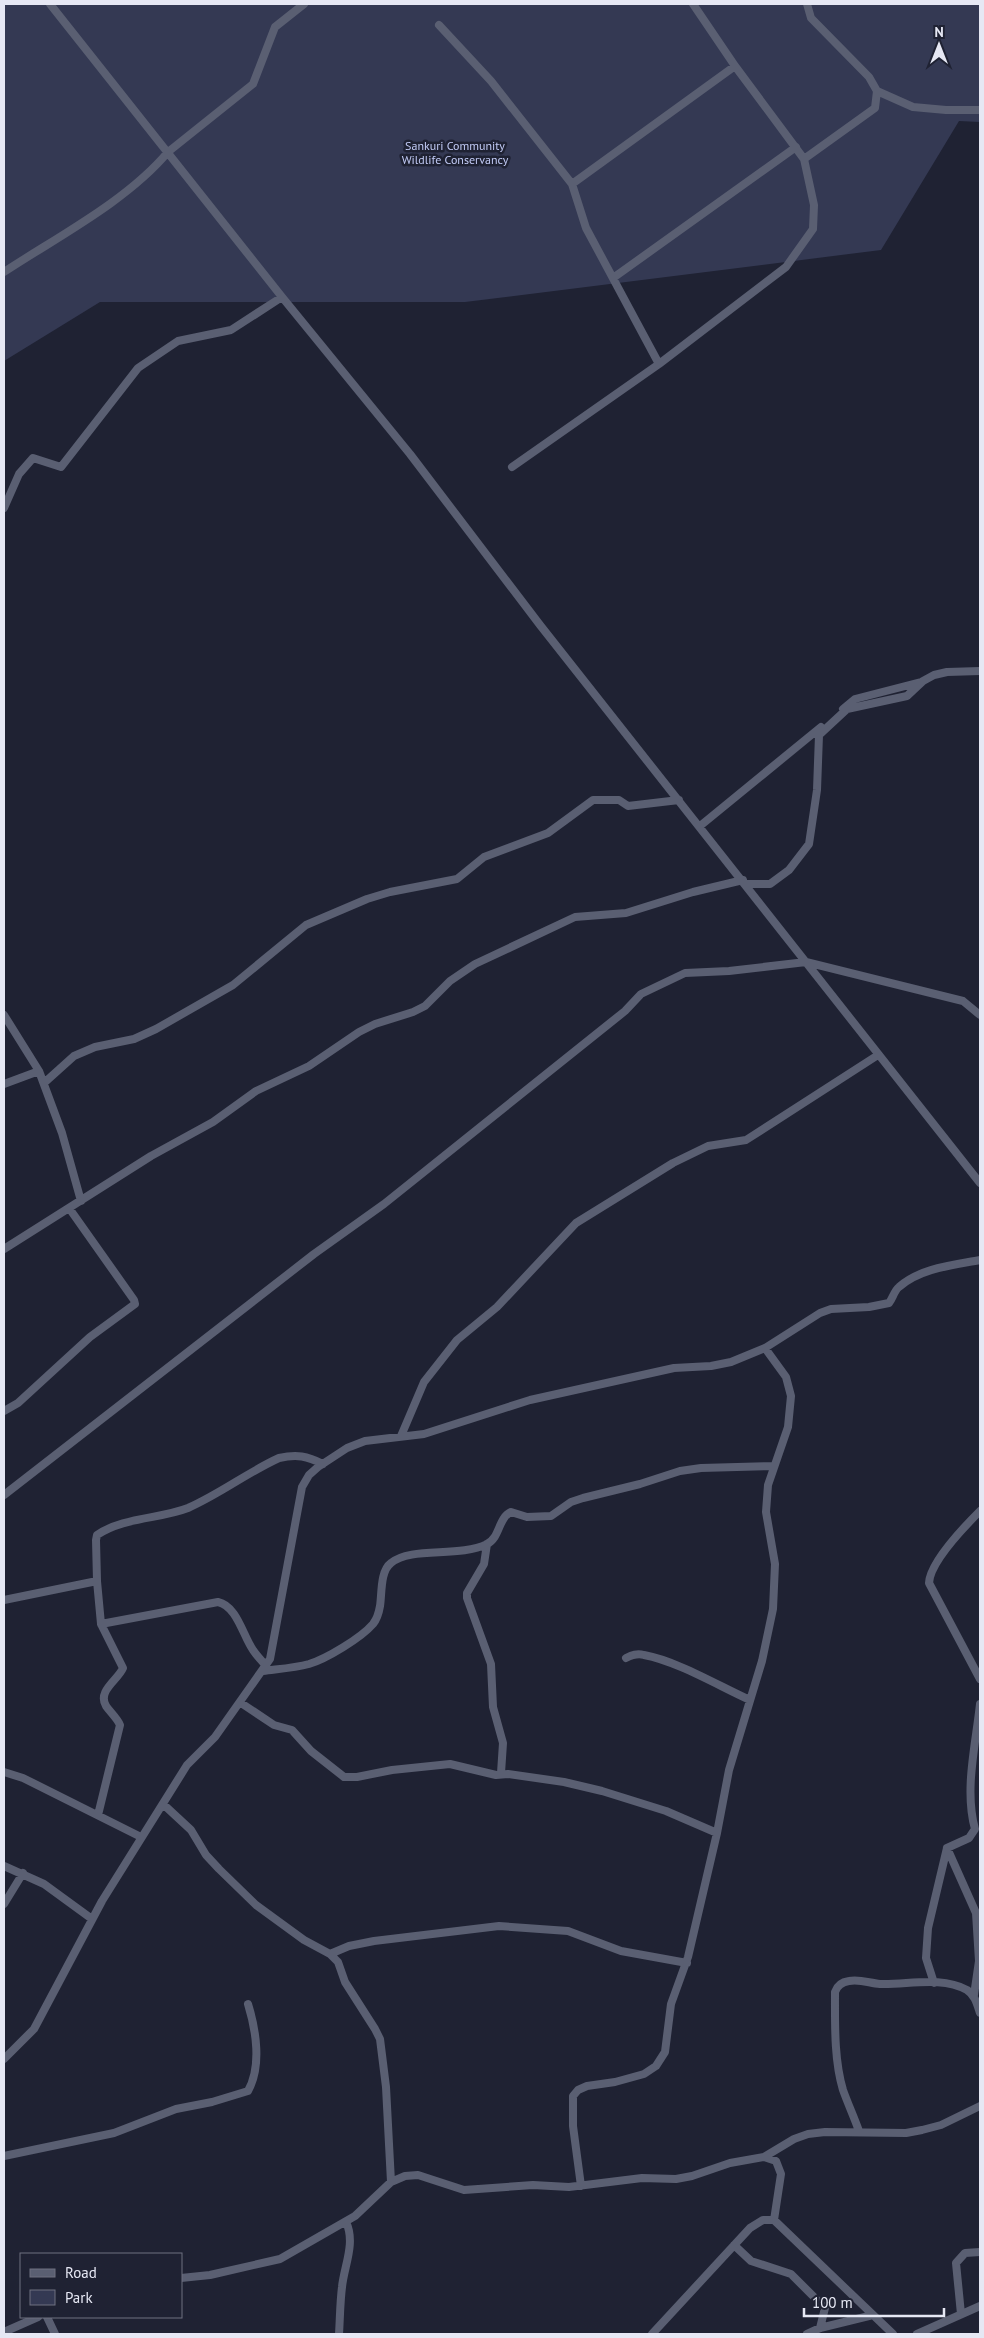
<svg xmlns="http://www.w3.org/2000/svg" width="984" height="2338" viewBox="0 0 984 2338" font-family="'PT Sans',sans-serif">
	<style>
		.green { fill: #343953 }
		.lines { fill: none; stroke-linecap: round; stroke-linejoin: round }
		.minor { stroke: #5a5f72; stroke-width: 8 }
		.labels { text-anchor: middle; stroke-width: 5; stroke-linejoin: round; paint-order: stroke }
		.park-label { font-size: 12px; fill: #c2cbf6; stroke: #1f2233 }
	</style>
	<rect width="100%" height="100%" fill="#1f2233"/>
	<path class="green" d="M4,4H980V122L959,121L881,250L465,302H100L4,361Z"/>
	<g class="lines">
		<path class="minor" d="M50,4L282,297L410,454L540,625L980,1183
			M693,4L735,66
			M439,25L491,81L572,184L586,228L659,364
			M877,91L913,107L946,110H980
			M572,184L735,66L804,159
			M4,272C57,237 127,201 168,152L253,84L275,27L304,4
			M613,278L796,147
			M512,467L659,364L786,267L813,229L814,205L804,159L875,108L877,91L869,77L811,18L807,4
			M4,508L19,474L33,458L61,467L138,368L178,341L231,330L282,297
			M843,709L855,699L921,682
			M700,826L821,727
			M746,884H770L789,870L809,844L817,790L819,735L847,709L907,696L923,681L934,675L947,672L980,671
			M4,1015L39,1071L62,1133L81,1201
			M44,1083L74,1056L95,1047L134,1039L156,1029L233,985L306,925L367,899L390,892L457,879L484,857L548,833L593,800H619L628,806L679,800
			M4,1084L39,1071
			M4,1249L151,1156L213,1122L256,1091L309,1066L359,1032L375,1024L413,1012L425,1006L450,981L475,964L575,917L626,913L693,892L743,880
			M4,1411L18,1403L90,1337L135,1304L134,1300L69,1208
			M401,1436L424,1382L457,1340L497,1307L576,1223L673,1163L708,1146L746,1140L878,1055
			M4,1495L314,1254L384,1204L625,1011L641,994L685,973L729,971L806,962L963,1001L980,1015
			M980,1511C965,1526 930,1562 929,1583L980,1679
			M487,1544L484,1564L467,1593V1598L491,1664L493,1707L503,1743L501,1773
			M97,1581L101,1624L123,1668C118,1680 97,1691 106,1706C110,1712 117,1718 120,1725L98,1815
			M4,1600L97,1581L96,1540L97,1535C123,1517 160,1519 188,1508C220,1494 248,1472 279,1458C297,1454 307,1456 323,1464
			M101,1624L218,1602C237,1606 243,1636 253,1650C257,1656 262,1661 266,1666
			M626,1658C632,1655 637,1653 644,1655C677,1661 719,1686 750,1700
			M263,1671C278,1669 294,1668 309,1664C326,1659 361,1638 373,1624C377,1619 379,1612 380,1606C382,1594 380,1571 391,1563C411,1546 459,1558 487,1544C500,1538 498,1518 511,1512L527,1517L551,1516L571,1502L583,1498L640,1484L680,1471L701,1468L774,1466
			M241,1703L274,1725L292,1730L311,1751L344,1777H357L392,1770L450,1764L496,1775L508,1774L564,1782L602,1791L666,1811L717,1833
			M4,1772L23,1778L141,1837
			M163,1804L191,1830L206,1855L219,1869L256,1905L304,1940L330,1954L338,1962L345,1982L375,2029L380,2039L386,2087L391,2182
			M947,1848L969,1838L975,1829C964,1790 976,1743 980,1704
			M947,1848L976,1913L979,1961L974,1995
			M4,1866L44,1884L92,1919
			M4,1904L23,1873
			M330,1954L349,1946L374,1941L499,1926L568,1931L621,1951L687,1963
			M934,1983L926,1958L928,1928L947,1848
			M4,2059L34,2029L102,1901L187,1765L215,1737L270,1659L302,1487L309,1475L318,1467L347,1448L365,1441L424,1434L530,1400L674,1368L711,1366L731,1362L765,1348L820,1313L831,1309L869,1307L889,1303C893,1298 894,1291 899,1287C920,1268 954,1265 980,1260
			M859,2131C854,2117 848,2104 843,2090C834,2060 835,2024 835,1992C837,1986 842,1982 849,1981C860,1979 869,1983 880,1984C908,1985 941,1976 967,1990C975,1995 977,2004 980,2013
			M4,2156L114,2133L176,2109L212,2102L248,2091C262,2066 256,2030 248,2004
			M764,2157L776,2161L781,2174L774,2220
			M581,2186L573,2126V2096L578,2090L587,2086L615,2082L644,2074L656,2066L665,2052L671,2004L688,1957L717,1833L729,1770L762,1661L773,1609L775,1564L766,1512L768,1485L788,1427L791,1396L786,1377L765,1348
			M734,2245L751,2261L791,2274L825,2308L820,2328
			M181,2278L210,2275L280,2259L355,2216L391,2182L405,2176L418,2175L464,2190L533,2185L569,2187L642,2178L676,2179L692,2176L730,2163L764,2157L794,2139L808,2134L825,2132L906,2133L922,2130L941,2125L980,2106
			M961,2314L956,2263L965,2253L980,2252
			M47,2317L55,2334
			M4,2332L38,2317
			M339,2334C340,2319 340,2303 342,2287C344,2266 356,2243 346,2222
			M652,2334L750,2228L763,2220H774L893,2334
			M807,2334L820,2328L873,2315
			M917,2334L980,2306"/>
	</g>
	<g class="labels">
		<g class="park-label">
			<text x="455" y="150">Sankuri Community<tspan x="455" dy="14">Wildlife Conservancy</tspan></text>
		</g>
	</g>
	<rect width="984" height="2338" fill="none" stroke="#e6e8f4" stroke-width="10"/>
	<rect x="20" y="2253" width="162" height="65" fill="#1f2233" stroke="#6f7180"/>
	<rect x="30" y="2269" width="25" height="8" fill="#5a5f72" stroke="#6f7180"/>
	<text x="65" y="2278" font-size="15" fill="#e6e8f4">Road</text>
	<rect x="30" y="2290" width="25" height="15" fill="#343953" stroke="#6f7180"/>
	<text x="65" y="2303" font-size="15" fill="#e6e8f4">Park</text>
	<g transform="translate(939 45)" stroke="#1f2233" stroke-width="4" paint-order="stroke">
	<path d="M0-4L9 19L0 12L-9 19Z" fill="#e6e8f4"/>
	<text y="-8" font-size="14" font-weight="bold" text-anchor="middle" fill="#e6e8f4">N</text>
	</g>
	<path d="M804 2308v8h140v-8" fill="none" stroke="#e6e8f4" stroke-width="2.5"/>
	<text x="812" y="2308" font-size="15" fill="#e6e8f4" stroke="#1f2233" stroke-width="4" paint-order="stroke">100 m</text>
</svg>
